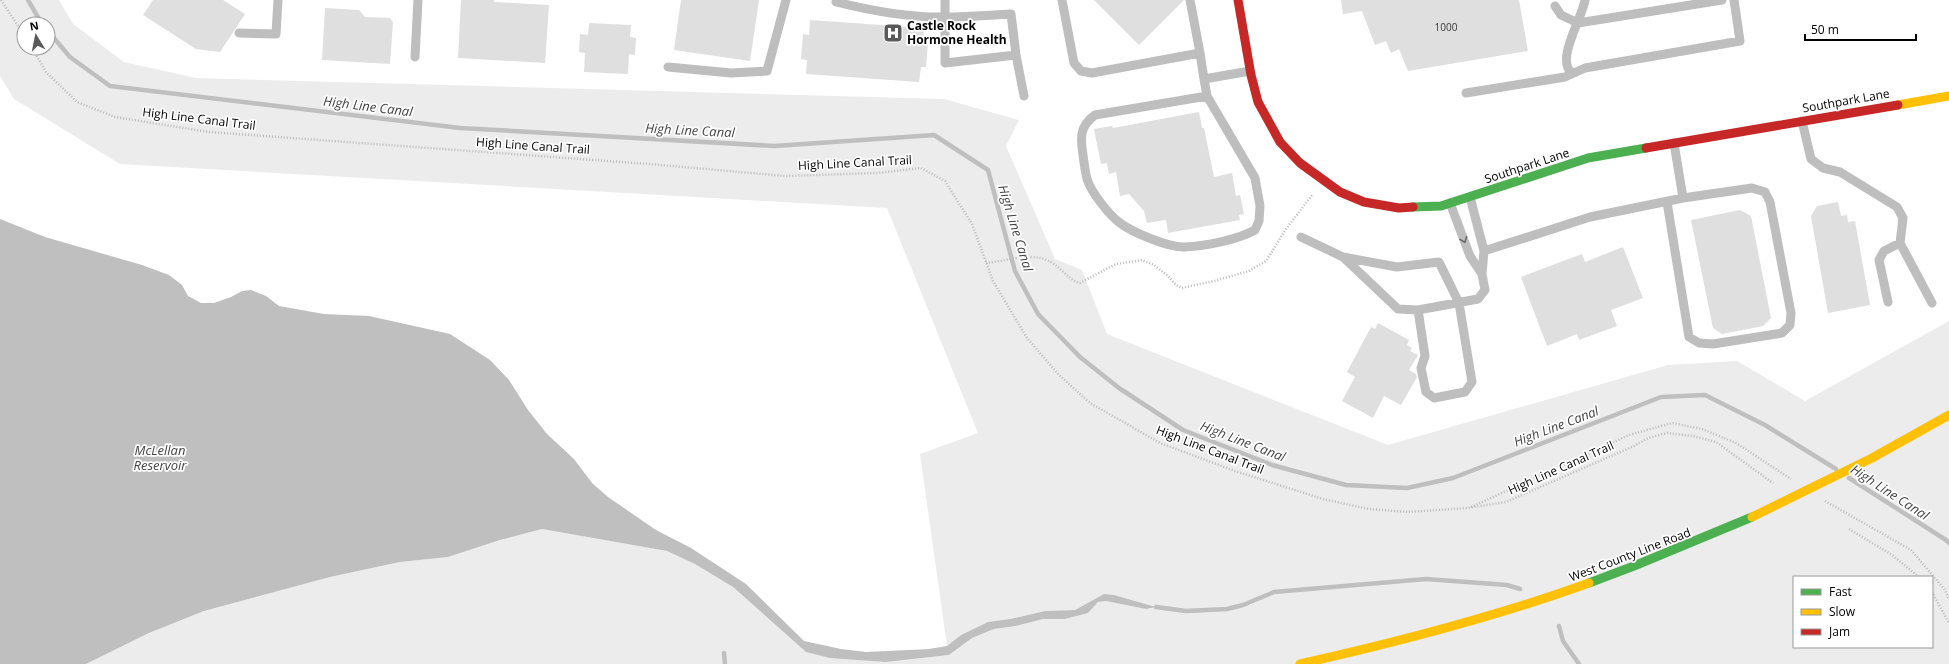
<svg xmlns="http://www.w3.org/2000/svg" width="1949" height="664" viewBox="0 0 1949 664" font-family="'Open Sans',sans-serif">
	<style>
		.green { fill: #ececec; fill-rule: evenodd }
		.water { fill: #bfbfbf }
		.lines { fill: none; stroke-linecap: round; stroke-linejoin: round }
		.stream { stroke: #bfbfbf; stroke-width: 4.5 }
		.building { fill: #dfdfdf }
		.path { stroke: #b9b9b9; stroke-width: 2.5; stroke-dasharray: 1 2; stroke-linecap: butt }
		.lane { stroke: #bebebe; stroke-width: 9 }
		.fast { stroke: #4caf50; stroke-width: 9 }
		.slow { stroke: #ffc107; stroke-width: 9 }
		.jam { stroke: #c62828; stroke-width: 9 }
		.oneway { stroke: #686868 }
		.labels { text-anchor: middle; stroke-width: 3.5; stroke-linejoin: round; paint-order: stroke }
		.number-label { font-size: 10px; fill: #383838 }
		.poi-label { font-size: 12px; font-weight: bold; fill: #000; stroke: #fff; text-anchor: start }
		.street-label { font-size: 12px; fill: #000; stroke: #fff }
		.water-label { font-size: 13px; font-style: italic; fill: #444; stroke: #fff }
	</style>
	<rect width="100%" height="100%" fill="#fff"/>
	<path class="green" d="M0,0H59L73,24L124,62L196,78L944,99L1019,120L1006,146L1055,259L1082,270L1107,334L1388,445L1668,365L1737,361L1805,401L1949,321V664H86L149,633L204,611L330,577L400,562L448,557L500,540L542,529L667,551L695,564L733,587L806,652L886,662L949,655L972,638L994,629L1016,626L1043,619H1065L1088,613L1098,602L1106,601L1146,609L1156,607L1114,595L1104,594L1075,610L1045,611L1010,619L988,622L961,635L947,646L920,454L978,433L887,208L120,164L14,99L0,76ZM24,24H48V48H24ZM1794,577H1932V647H1794Z"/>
	<path class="water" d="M0,219L45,237L142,265L169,275L182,285L188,296L201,303H214L231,297L242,291L251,290L266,296L279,306L324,314L369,316L450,334L490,360L509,380L528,410L547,434L574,459L592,483L608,497L656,530L691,548L746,584L804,641L841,649L866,652L929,649L947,646L961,635L988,622L1010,619L1045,611L1075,610L1104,594L1114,595L1156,607L1146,609L1106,601L1098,602L1088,613L1065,619H1043L1016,626L994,629L972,638L949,655L886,662L830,658L806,652L733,587L695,564L667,551L542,529L500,540L448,557L400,562L330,577L204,611L149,633L86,664H0Z"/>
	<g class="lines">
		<path class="stream" d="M28,0L42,24
			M48,31L70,57L110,86L460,128L775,146L934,135L988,170L1015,271L1038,314L1080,357L1119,388L1183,430L1272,465L1346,485L1407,488L1453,478L1661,397L1705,395L1765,425L1836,469
			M1849,478L1946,540L1949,543
			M1156,607L1186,611L1227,609L1243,605L1274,592L1426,579L1507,585L1520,589
			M1559,626L1563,641L1579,664
			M724,653L725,664"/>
	</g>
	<path class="building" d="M153,0H223L245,14L220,52L196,49L143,15Z
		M461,0H494V2L549,5L545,63L458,58Z
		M681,0H759L750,61L674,50Z
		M1094,0H1184L1139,45Z
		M1341,0H1519L1528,51L1408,71L1399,49L1391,53L1386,41L1375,45L1362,11L1343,14Z
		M325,8L359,10L365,17L390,18L393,22L390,64L322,60Z
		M810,20L924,28L923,43H928L926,67H921L919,82L806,74L807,60L801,59L803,34L809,35Z
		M589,23L631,25L630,37L636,38L635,55L629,54L628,74L584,72L585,53L579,52L580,34L588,35Z
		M1199,112L1202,128H1204L1214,177L1232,173L1236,196L1240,195L1244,214L1239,215L1240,220L1168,233L1166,220L1147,223L1144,211L1129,194L1120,196L1116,172L1109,174L1107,163L1101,164L1094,129L1112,126L1113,128Z
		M1838,202L1841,216L1847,215L1848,222L1855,221L1870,305L1828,313L1811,216L1817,206Z
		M1740,210L1751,216L1771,318L1763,326L1722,334L1713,328L1691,220Z
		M1623,247L1643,298L1611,310L1617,326L1579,340L1577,334L1547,346L1521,277L1582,254L1585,262Z
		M1378,323L1409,340L1407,345L1412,348L1410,351L1418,355L1409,370L1416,374L1417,377L1401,405L1384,396L1373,418L1342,401L1355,377L1347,372L1371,327L1375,329Z"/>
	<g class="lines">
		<path class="path" d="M1,0L24,35
			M32,48L46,72L77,102L115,117L209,132L649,164L785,176L877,173L921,168L945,181L972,224L993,281L1027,338L1059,375L1090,403L1160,443L1235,471L1323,499L1369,509L1408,512L1467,508L1506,502L1634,446L1648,438L1667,433L1693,436L1716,442L1773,483
			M986,263C1008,261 1035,250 1054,264C1063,270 1069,280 1080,283L1116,264L1142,260L1154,265L1168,276L1176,285L1182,288L1214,281L1249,271L1266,261L1286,229L1313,194
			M1825,501L1911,550L1945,590L1949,600
			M1471,507L1629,435L1672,423L1702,429L1736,443L1791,479
			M1849,529L1892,555L1919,577
			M1932,592L1949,623"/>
		<path class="lane" d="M837,0L836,2C872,11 910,18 946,17C968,17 990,15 1011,14L1016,55L945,63V0
			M1062,0L1074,63L1081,71L1092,73L1200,53L1190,0
			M1555,6L1561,15L1578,23L1722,0
			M239,33L276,34L278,0
			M1200,53L1204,79L1250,71
			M1016,55L1024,96
			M415,57L418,0
			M668,67L731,73L767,71L786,0
			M1572,73C1555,60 1582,19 1585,0
			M1204,79L1207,96L1095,115C1080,126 1080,137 1083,155C1084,163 1085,171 1087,179C1091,192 1109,215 1120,223C1132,232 1169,248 1185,247C1205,246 1237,240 1255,230L1259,221L1260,206L1255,178L1207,96
			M1466,93L1565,77L1585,68L1740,41L1734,0
			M1802,121L1811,159L1823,168L1840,172L1897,207L1903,218L1900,243L1932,303
			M1667,202L1689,337L1699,343L1713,344L1782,333L1790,325L1791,313L1770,202L1765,192L1752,188L1683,198
			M1450,203L1470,256L1482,274L1484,251L1470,197
			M1301,237L1343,257L1398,309L1418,310L1478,299L1485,290L1482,274
			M1484,251L1590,217L1683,198L1674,143
			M1343,257L1397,267L1439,262L1459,303L1472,382L1465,392L1434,398L1426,392L1421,368L1425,356L1418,310
			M1888,302L1879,260L1884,251L1900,243"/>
		<path class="fast" d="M1413,207L1441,206L1588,158L1646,148
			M1589,583L1634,566L1752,517"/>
		<path class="slow" d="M1898,105L1949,96
			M1752,517L1872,458L1949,415
			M1300,664C1398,642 1495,617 1589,583"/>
		<path class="jam" d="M1238,0L1251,75L1258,102L1280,142L1300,163L1340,192L1364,202L1399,208L1413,207
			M1646,148L1898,105"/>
	</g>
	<defs><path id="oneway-chevron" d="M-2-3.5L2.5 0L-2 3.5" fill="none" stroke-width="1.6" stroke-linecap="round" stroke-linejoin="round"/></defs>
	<use class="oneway" href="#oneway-chevron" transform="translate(1464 240) rotate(69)"/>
	<defs>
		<g id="hospital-square" transform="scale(1)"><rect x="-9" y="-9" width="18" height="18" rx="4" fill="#595959" stroke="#fff"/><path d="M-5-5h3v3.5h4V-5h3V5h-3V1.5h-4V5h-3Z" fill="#fff"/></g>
	</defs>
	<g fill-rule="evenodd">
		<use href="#hospital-square" x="893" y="33"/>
	</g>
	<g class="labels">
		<g class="number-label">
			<text x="1446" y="31">1000</text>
		</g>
		<g class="poi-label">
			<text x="907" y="30">Castle Rock<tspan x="907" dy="14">Hormone Health</tspan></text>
		</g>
		<g class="street-label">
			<text transform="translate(1846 101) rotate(-10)" y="4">Southpark Lane</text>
			<text transform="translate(199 119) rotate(7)" y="4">High Line Canal Trail</text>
			<text transform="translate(533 146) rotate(4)" y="4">High Line Canal Trail</text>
			<text transform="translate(855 163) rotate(-3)" y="4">High Line Canal Trail</text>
			<text transform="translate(1527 166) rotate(-18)" y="4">Southpark Lane</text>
			<text transform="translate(1210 450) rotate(21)" y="4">High Line Canal Trail</text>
			<text transform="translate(1561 468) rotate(-24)" y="4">High Line Canal Trail</text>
			<text transform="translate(1630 555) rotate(-21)" y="4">West County Line Road</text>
		</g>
		<g class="water-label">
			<text transform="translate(368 106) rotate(7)" y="5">High Line Canal</text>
			<text transform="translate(690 130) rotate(3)" y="5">High Line Canal</text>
			<text transform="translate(1016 228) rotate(73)" y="5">High Line Canal</text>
			<text transform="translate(1556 426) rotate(-21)" y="5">High Line Canal</text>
			<text transform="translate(1243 441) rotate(21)" y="5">High Line Canal</text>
			<text x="160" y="455">McLellan<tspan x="160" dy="15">Reservoir</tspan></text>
			<text transform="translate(1890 492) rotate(33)" y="5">High Line Canal</text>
		</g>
	</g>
	<rect x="1793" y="576" width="140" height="72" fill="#ffffff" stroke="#999999"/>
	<rect x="1801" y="589" width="20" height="6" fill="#4caf50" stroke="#999999"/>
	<text x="1829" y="596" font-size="12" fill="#000000">Fast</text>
	<rect x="1801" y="609" width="20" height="6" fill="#ffc107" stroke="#999999"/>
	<text x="1829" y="616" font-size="12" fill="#000000">Slow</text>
	<rect x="1801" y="629" width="20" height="6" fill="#c62828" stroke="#999999"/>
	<text x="1829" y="636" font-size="12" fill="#000000">Jam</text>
	<g transform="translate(36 36) rotate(350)"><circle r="19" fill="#ffffff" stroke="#999999"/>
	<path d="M0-3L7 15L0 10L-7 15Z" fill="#595959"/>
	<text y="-6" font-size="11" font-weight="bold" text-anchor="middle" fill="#000000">N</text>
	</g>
	<path d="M1805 34v6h111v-6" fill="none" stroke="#000000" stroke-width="2"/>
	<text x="1811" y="34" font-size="12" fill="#000000" stroke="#ffffff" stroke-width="3" paint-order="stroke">50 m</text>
</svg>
